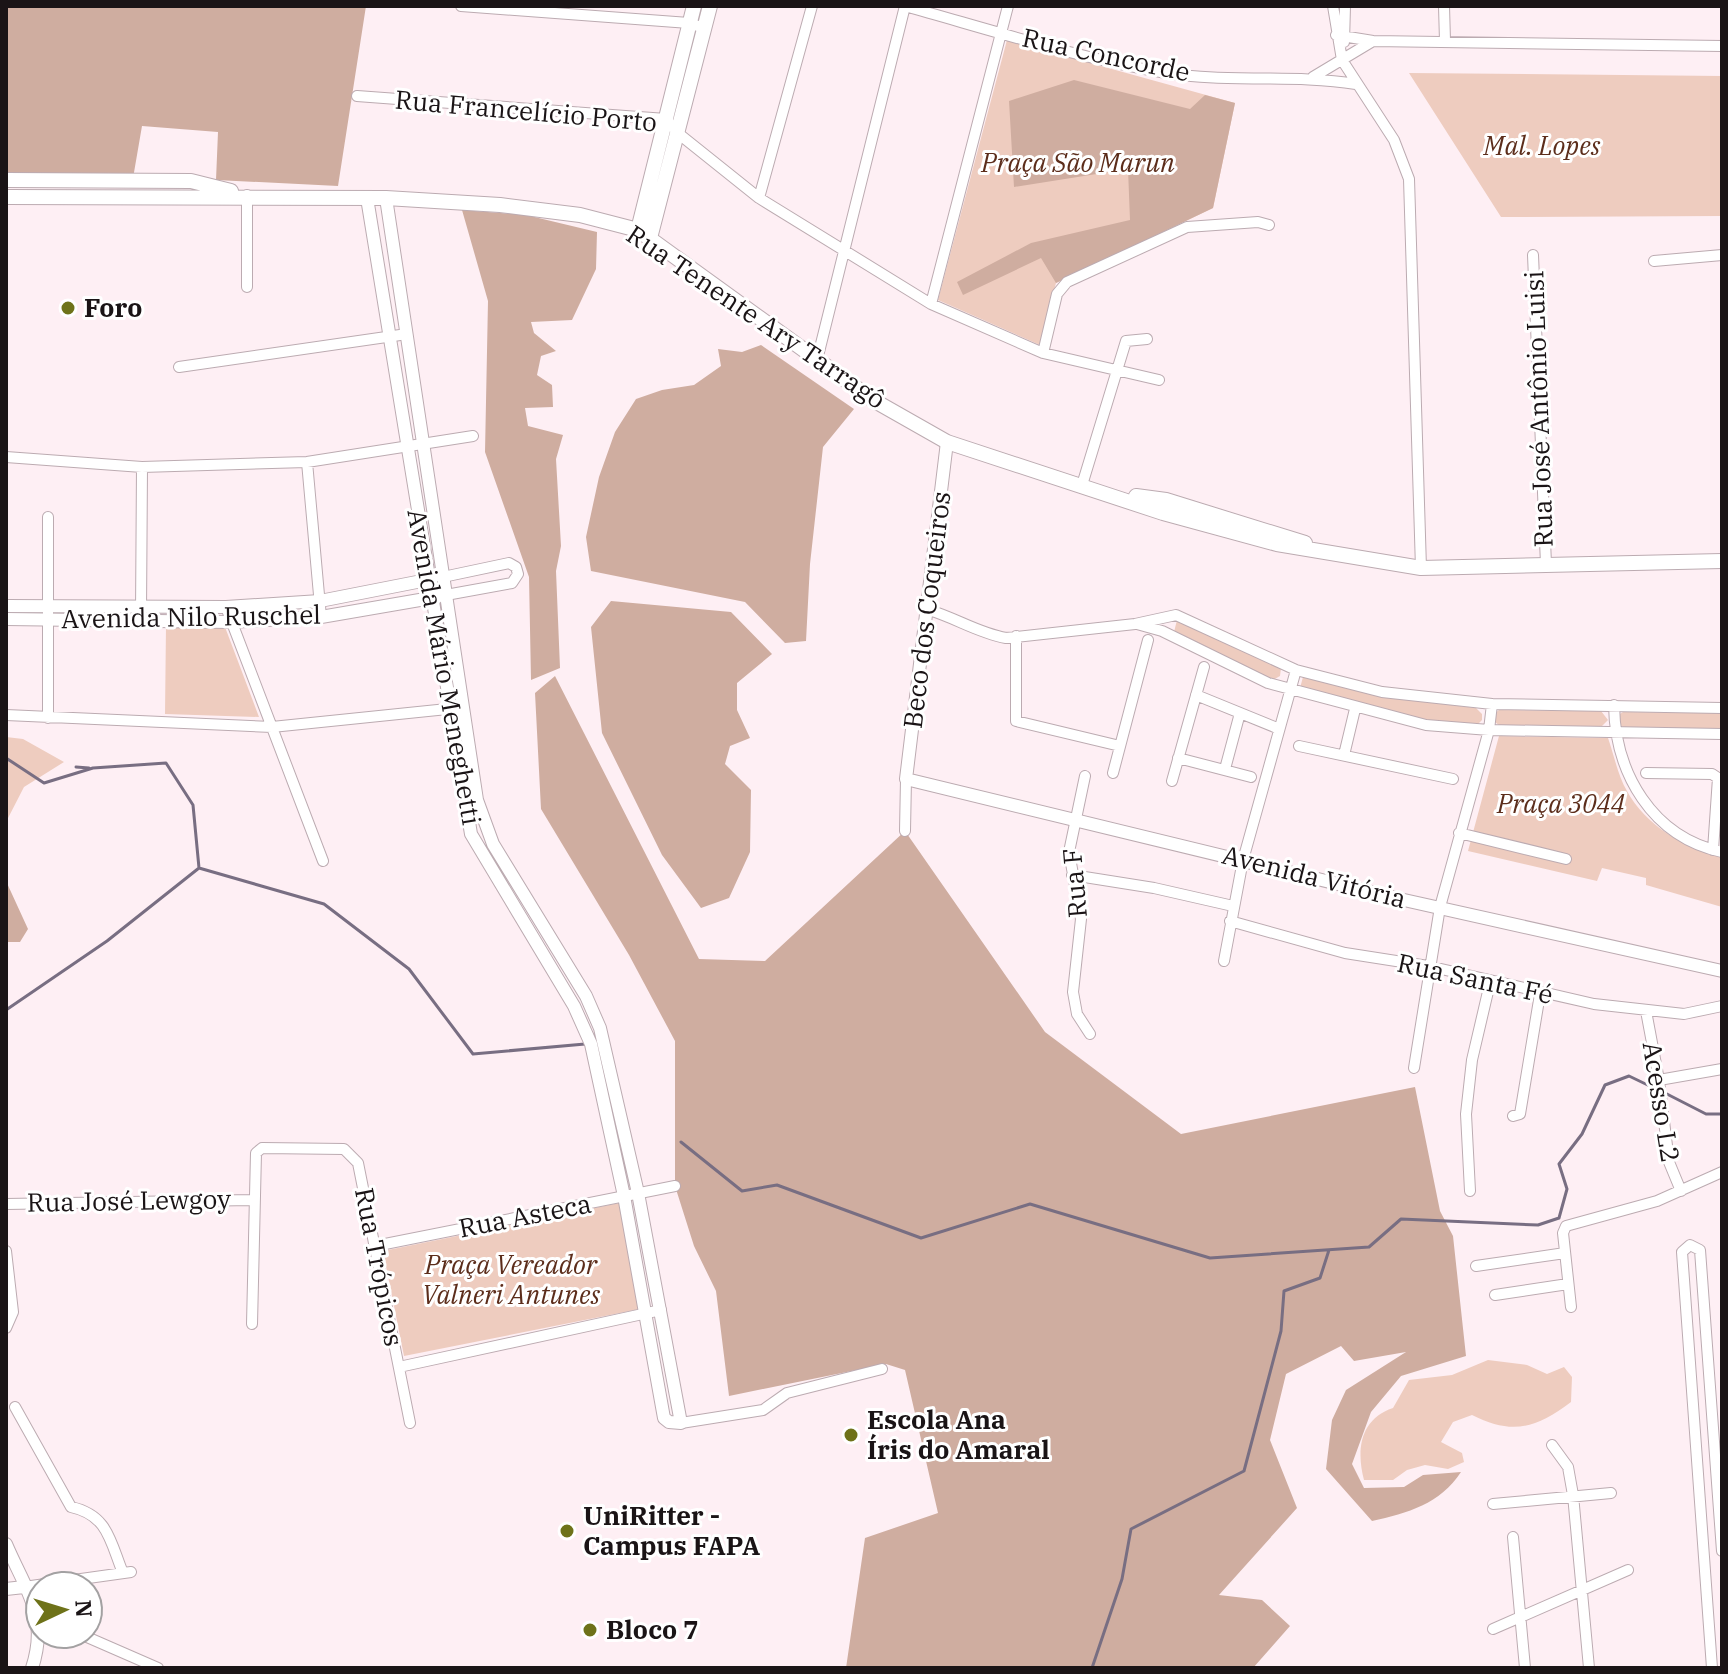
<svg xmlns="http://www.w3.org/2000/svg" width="1728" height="1674" viewBox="0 0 1728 1674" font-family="'IBM Plex Serif',serif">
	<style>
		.green { fill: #eeccbf }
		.forest { fill: #cfada0 }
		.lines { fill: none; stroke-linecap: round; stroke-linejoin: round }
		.stream { stroke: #786e82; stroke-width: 3 }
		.minor-casing { stroke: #bcabb1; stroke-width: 12 }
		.tertiary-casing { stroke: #bcabb1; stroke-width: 14 }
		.secondary-casing { stroke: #bcabb1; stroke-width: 16 }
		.minor { stroke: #fff; stroke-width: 10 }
		.tertiary { stroke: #fff; stroke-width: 12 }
		.secondary { stroke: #fff; stroke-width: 14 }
		.poi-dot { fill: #6e7219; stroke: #fff; stroke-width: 3 }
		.labels { text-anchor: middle; stroke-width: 6; stroke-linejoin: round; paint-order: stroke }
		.street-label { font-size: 26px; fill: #1a1416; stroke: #fff }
		.park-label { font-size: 26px; font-style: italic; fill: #5c2d1b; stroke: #fff }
		.poi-label { font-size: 26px; font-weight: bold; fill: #1a1416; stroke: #fff; text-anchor: start }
	</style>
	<rect width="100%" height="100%" fill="#feeff4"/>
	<path class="green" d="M1007,40L1235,103L1213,208L1056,283L1040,345L938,300Z
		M1409,73L1722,76V216L1501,217Z
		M1177,620L1281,668L1280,676L1273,680L1174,632Z
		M166,626L225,627L259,717L165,714Z
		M1303,677L1388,697L1476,708L1482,714V720L1477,725L1427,720L1300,688Z
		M1499,710L1601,711L1608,720L1601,727L1500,726L1495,722L1494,714Z
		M1623,712L1722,713V729L1624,728L1619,724L1618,715Z
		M1499,736L1608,738C1614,755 1618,776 1627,791C1645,825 1686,849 1722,857V907L1646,885V878L1602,868L1597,881L1468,851Z
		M6,737L23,739L64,762L24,787L6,822Z
		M619,1203L640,1309L404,1356L383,1251Z
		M1488,1360L1527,1365L1547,1374L1564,1367L1572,1377L1571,1402C1535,1429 1512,1435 1472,1415L1453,1422L1441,1442L1462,1453L1464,1462L1448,1469L1425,1465L1407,1470L1393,1480H1364C1356,1450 1360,1419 1393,1408L1409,1380L1452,1375Z"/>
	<path class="forest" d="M6,6H366L338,186L216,180L218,132L142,126L132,184L6,183Z
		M1074,80L1190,109L1205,95L1235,103L1213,208L1056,283L1041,258L963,295L957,282L1031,243L1130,220L1128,169L1014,187L1009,101Z
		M462,210L526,215L597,232L596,269L572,320L531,322L534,333L556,351L541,356L537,375L552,385L553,407L525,408L528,426L563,435L556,459L561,546L556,571L560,668L531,680L529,577L485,452L488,301Z
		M761,345L854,409L823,447L810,564L806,641L785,643L745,602L591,571L586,537L599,477L615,432L636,399L662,390L694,385L721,366L718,349L742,352Z
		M611,601L731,612L772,654L737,683V710L750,738L730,746L725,764L751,790L750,852L729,898L701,908L662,855L602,733L591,627Z
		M555,676L699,959L765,961L905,831L1045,1032L1181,1134L1415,1087L1440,1211L1453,1236L1466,1356L1401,1376L1371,1412L1352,1464L1364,1488L1404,1487L1423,1475L1461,1472C1440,1504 1408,1513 1372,1521L1326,1469L1332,1420L1346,1390L1406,1352L1354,1361L1341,1346L1286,1374L1270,1440L1297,1508L1219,1595L1262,1600L1290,1626L1253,1668H846L865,1538L938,1513L905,1370L886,1364L729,1396L716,1291L694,1246L675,1186V1041L629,955L541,809L535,693Z
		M6,881L28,929L20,942H6Z"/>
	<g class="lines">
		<path class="stream" d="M6,758L44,783L93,768L166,763L193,805L199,868
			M76,767L89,768
			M199,868L324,904L409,969L473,1054L585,1044
			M6,1010L107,941L199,868
			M1663,1092L1706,1114H1722
			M681,1142L742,1191L777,1185L921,1238L1030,1204L1210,1258L1369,1247L1401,1219L1538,1225L1559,1218L1567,1189L1559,1164L1582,1134L1605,1085L1629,1076L1656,1089
			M1092,1668L1122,1579L1131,1529L1244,1471L1281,1331L1284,1291L1320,1278L1329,1250"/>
		<g class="minor-casing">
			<path id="minor" d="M461,6L689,23L704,28
				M905,6C991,30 1078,58 1166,73C1229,83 1293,74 1356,84
				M1333,6L1342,60L1394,140L1409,179L1421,568
				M1444,6L1445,41
				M1336,35L1373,41L1722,46
				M1344,42L1345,6
				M1313,77L1373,41
				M357,96L666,119L679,134L759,198L931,304L1043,353L1159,380
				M247,195V287
				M759,198L812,6
				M1533,255L1546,564
				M1654,261L1722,255
				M931,304L1008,6
				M1043,353L1057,294L1067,282L1187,227L1258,222L1269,225
				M817,360L905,6
				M179,367L407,334
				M6,457L142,467L307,462L473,436
				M307,462L321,617
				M1082,485L1126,341L1147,339
				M443,577L509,563L516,567L518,574L512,583L446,595
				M226,607L323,861
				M929,610C956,618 978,633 1006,638L1135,624L1176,615L1296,670L1382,692L1492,704L1722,708
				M141,613L142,467
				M1137,624L1162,631L1268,683L1426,725L1489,730L1722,734
				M1016,636V721L1120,746
				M1196,695L1277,728
				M1614,705C1615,773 1652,837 1722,852
				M6,715L272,727L457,708
				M48,718V517
				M1299,746L1453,779
				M1344,755L1355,709
				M1178,758L1251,777
				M1225,769L1240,713
				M1113,773L1148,640
				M1646,773L1712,774L1718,778L1713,850
				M1085,776L1069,852L1081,919L1073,992L1077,1014L1090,1034
				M1172,781L1204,667
				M905,831L906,779
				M1459,833L1566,859
				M1072,875L1154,888L1233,906
				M1230,921L1345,953L1428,966L1594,1004L1684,1014L1722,1006
				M1224,961L1243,860L1296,670
				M1646,1011L1659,1080L1669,1162L1681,1191
				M1414,1068L1440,907L1489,730L1492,704
				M1659,1080L1722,1069
				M1513,1116L1520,1114L1540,994
				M1470,1191L1466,1114L1472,1060L1490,983
				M6,1204L252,1200
				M375,1246L675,1186
				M6,1251L13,1312L6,1328
				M1476,1266L1565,1253
				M1495,1295L1568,1284
				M1571,1307L1563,1233L1566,1226L1657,1201L1722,1172
				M252,1324L256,1153L262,1148L344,1149L358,1163L410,1423
				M399,1367L661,1310
				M15,1407L71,1507C108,1515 110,1541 123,1573
				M681,1423L763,1410L787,1393L882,1369
				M1552,1445L1568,1467L1573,1495L1589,1668
				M1493,1504L1611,1493
				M1513,1537L1525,1668
				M24,1587L131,1572
				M1493,1629L1628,1570
				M80,1634L158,1668
				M1712,1668L1682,1252L1690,1245L1700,1250L1722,1551"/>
		</g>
		<g class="tertiary-casing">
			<path id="tertiary" d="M367,198L471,834L574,1006L591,1044L624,1196L664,1418L669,1422L681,1423L638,1193L600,1028L586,996L493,844L477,800L386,198
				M947,442L906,779L1404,900L1722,971
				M6,606L226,607L320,601L432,579
				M6,619L231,622L321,617L437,597
				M6,1544C26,1591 49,1616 32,1668
				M6,1589L24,1587"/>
		</g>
		<g class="secondary-casing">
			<path id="secondary" d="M6,180L191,181L231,191
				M6,197L386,198L500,205L580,215L638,230L873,400L947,442L1163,513L1277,544L1421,568L1722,561
				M638,230L694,6
				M650,238L710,6
				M1136,496L1166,500L1305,543"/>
		</g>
		<use href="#minor" class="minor"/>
		<use href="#tertiary" class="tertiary"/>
		<use href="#secondary" class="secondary"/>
	</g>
	<g class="poi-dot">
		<circle cx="68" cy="308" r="8"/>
		<circle cx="851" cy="1435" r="8"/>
		<circle cx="567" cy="1531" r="8"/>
		<circle cx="590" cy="1630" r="8"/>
	</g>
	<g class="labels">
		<g class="street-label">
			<text transform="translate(1106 55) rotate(12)" y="9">Rua Concorde</text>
			<text transform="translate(526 111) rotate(5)" y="9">Rua Francelício Porto</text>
			<text transform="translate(756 317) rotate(34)" y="9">Rua Tenente Ary Tarragô</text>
			<text transform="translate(1539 409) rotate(-92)" y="9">Rua José Antônio Luisi</text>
			<text transform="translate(927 610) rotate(-83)" y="9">Beco dos Coqueiros</text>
			<text transform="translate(191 617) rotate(-1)" y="9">Avenida Nilo Ruschel</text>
			<text transform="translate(444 667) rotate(80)" y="9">Avenida Mário Meneghetti</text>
			<text transform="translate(1314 877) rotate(14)" y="9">Avenida Vitória</text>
			<text transform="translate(1075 883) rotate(-95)" y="9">Rua F</text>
			<text transform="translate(1475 979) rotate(12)" y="9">Rua Santa Fé</text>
			<text transform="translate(1661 1102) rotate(81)" y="9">Acesso L2</text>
			<text transform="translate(129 1201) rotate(-1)" y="9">Rua José Lewgoy</text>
			<text transform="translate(525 1216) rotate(-11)" y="9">Rua Asteca</text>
			<text transform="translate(379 1267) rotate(79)" y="9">Rua Trópicos</text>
		</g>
		<g class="park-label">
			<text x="1542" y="155">Mal. Lopes</text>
			<text x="1078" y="172">Praça São Marun</text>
			<text x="1561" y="813">Praça 3044</text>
			<text x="511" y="1274">Praça Vereador<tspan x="511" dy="30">Valneri Antunes</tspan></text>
		</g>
		<g class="poi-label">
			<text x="84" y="317">Foro</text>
			<text x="867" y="1429">Escola Ana<tspan x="867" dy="30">Íris do Amaral</tspan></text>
			<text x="583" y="1525">UniRitter -<tspan x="583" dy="30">Campus FAPA</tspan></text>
			<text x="606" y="1639">Bloco 7</text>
		</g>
	</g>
	<rect width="1728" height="1674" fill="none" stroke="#1a1416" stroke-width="16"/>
	<g transform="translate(64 1610) rotate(86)"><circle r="38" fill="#ffffff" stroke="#a3a1a2" stroke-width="2"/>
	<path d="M0-6L14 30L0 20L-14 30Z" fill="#6e7219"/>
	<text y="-12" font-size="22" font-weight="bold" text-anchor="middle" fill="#1a1416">N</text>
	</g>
</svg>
